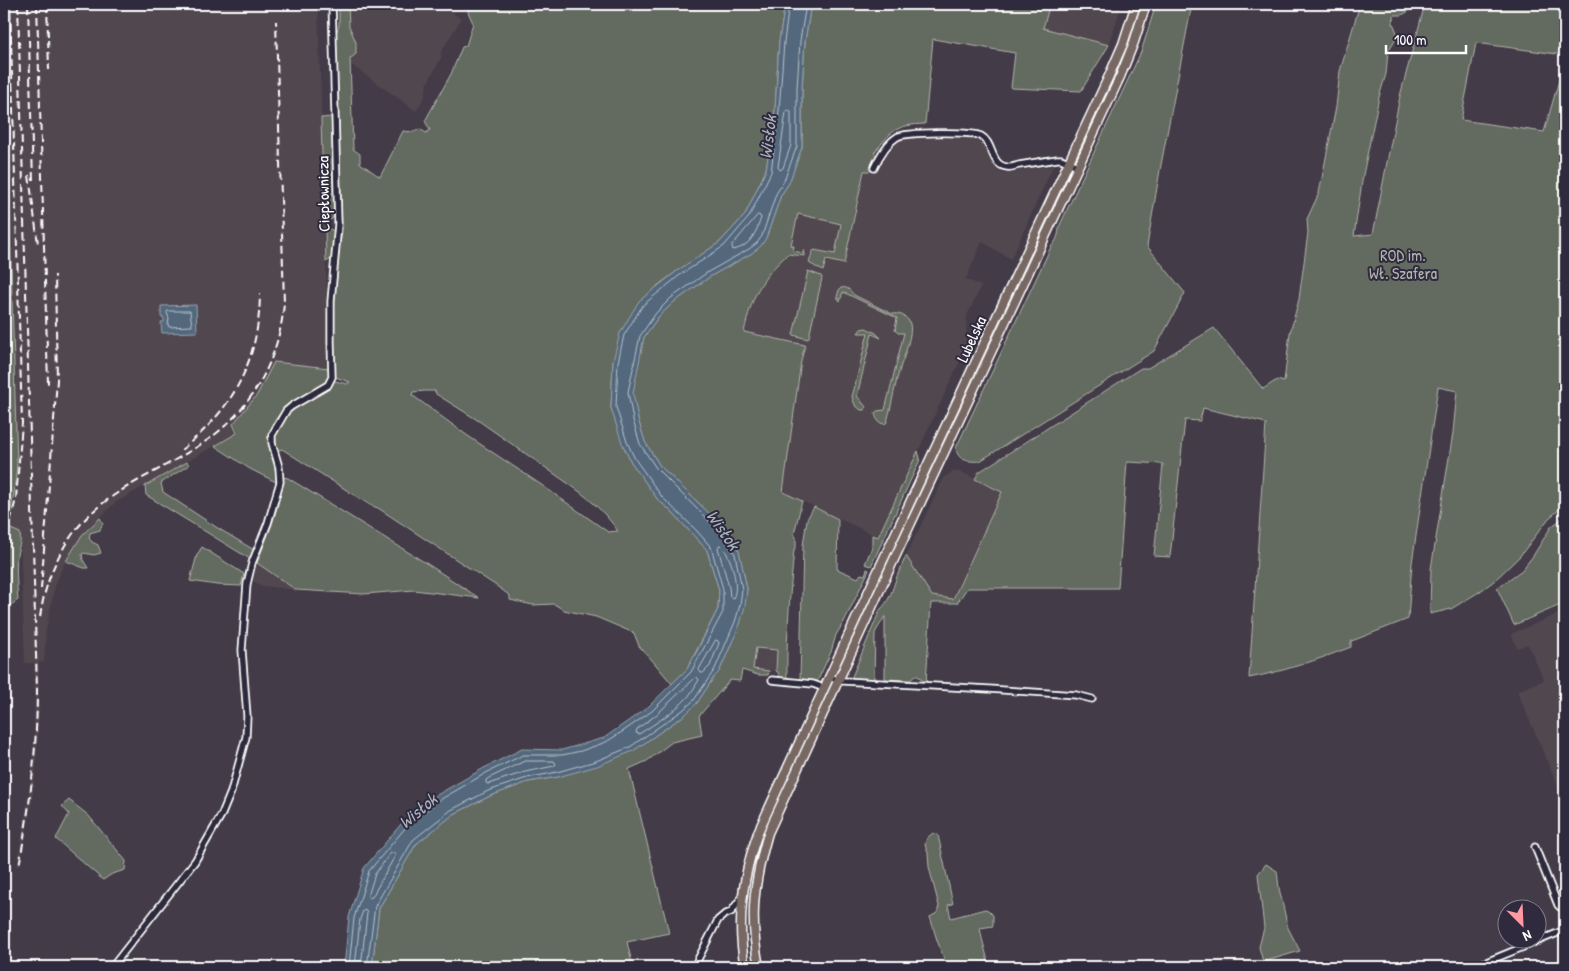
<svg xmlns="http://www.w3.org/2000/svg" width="1569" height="971" viewBox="0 0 1569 971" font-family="'Patrick Hand',sans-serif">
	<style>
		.built { fill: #51474f }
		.green { fill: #646b5e; stroke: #b2b5ae; fill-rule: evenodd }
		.water { fill: #52687d; stroke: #97a4b1 }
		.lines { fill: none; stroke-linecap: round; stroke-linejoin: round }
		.shore { stroke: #bac3cb; stroke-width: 1 }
		.minor-casing { stroke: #fff; stroke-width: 9 }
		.major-casing { stroke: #fff; stroke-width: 11 }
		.minor { stroke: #2f2a3d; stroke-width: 5.5 }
		.major { stroke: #776864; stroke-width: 8 }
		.rail { stroke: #fff; stroke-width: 2; stroke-dasharray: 8 4; stroke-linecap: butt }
		.labels { text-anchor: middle; stroke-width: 4; stroke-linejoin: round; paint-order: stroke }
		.street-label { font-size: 16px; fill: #fff; stroke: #2f2a3d }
		.park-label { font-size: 16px; fill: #b2b5ae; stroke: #2f2a3d }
		.water-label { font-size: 18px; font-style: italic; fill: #a8b4be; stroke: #2f2a3d }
	</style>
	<rect width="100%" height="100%" fill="#433b48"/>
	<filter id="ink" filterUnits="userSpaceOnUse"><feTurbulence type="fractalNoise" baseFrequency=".02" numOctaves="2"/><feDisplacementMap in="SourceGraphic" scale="10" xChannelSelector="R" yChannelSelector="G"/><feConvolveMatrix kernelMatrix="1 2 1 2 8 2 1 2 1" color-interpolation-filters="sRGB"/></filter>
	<g filter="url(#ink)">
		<path class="built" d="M4,4H318L329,368L274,362L257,395L233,423L237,433L115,503L82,535L64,564L55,586L46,630L44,662H39V713L36,767L32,799L20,867L17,866L31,780L34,737L35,689L34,663H25L20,534L4,526Z
			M348,4H443L461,19L440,54L442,56L427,84L425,96L416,111L350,64V59L356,54V42L349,26Z
			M1050,4H1122L1109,45L1043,28Z
			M906,138H970L979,140L986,145L992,162L997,166V171H1001V173L1053,166L1011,259L982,242L966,279L981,286L967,316L966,348L878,537L783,492L801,361L805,345L744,332L753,299L763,280L773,267L797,211L849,220L844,264L864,171H871L898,142Z
			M952,472H961L1002,491L952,599L932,596L906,556L944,477Z
			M257,563L296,590L263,586L251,580Z
			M1565,611V807L1561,797V794L1517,691L1544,680L1528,644L1517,648L1511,634Z
			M756,648L777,650L776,671L753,669Z"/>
		<path class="green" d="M339,4H348L349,26L356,42V54L350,59L353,149L360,154V163L380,177L403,131L413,132L420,129L426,133L430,130L425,121L451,74L462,47L466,46L473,23L468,12L469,4H785L779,41L775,110L766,170L745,215L720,242L677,271L657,286L613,361L611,408L631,462L658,500L669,509L707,550L719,590L718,609L687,669L672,684L652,660L639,646L634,633L596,617L564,610L554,604L533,605L510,600V596L501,589L378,508L370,505L282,449L277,451L275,435L289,410L326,390L335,381L347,384L350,382L335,377C334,356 332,335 333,314C334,287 337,259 342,232L336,34L339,25ZM425,391H435L436,394L479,421L576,489C591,500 607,515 618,531L608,532L543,486L468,436L412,395L413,392Z
			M811,4H1050L1043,28L1109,45L1081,91L1011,88L1015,53L933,39L925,124C896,125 892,130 874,153L877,155L871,168L873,169L871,171H864L844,264L826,260L823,271L809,263L812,253L814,250L835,254L841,224L798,214L791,245L794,246L793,251L803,253L804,250V256L788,254C760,279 752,296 744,332L805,345L801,361L783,492L802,501L794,534L796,537V547L794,550C790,593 786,637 787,681L779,676L778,672L776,671L777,650L756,648L753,669L769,671L768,675H758L742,670L740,681L730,680L699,716L702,735L672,742L647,761L629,769L669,933L627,942L633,967H372L379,908L416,844L454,814L490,796L528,782L558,777L633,751L686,714L697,703L714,677L719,672L740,624L747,589L739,552L729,536L712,516L660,466L645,442L638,419L632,393L644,337L659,316L674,302L711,276L752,253L766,238L781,195L789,183L802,147V88L805,41Z
			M1156,4H1192L1160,170L1147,246L1185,293L1154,351L980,461C970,462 957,461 956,448L1051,247C1056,242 1059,235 1059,227L1141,52Z
			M1360,4H1410L1409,11L1402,15H1394L1393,23L1398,35L1388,51L1386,74L1379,97L1363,175L1354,236L1373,234L1400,96L1425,4H1565V505L1549,518L1520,556L1494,581L1479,592L1451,609L1430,614L1431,569L1453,433L1457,391L1438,387L1412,563L1408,619L1357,639L1351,641V647C1317,660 1285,671 1249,678L1266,424L1262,422L1203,408L1200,421L1185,420L1170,557L1154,556L1163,464L1127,462L1118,588H967L957,603H931L926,683L918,676H915L910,680L885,679V616L875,633L874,679H851L880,610C889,601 891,594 895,582C898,573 902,565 906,556L932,596L953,599L1002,492L975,479L979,472L1141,368H1148L1214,328L1263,389L1277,380L1284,382L1290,333L1299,299L1308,233L1307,219L1319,193L1336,107L1340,71ZM1476,43L1564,55V63L1544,132L1461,120Z
			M4,27L17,465L14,493L11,509L4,507Z
			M332,117L334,215L332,219L324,222L321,118Z
			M325,227L334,231L333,258L326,262Z
			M808,271L821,276L822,278L809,337L808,339L793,335Z
			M841,288C848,286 851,292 854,295L892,314C899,313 908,316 910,324C913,332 904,358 901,365C895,383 892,404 887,422L885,424C879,424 876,419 875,413L877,411L885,410L904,333H898L895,330L897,318L843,292L840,301L837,297L839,290Z
			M866,328L876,333L881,338L872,334L857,396L866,407L864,410H861L855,405L852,397L868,333H858L861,329Z
			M274,362L329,368V380C305,395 267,410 269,444C270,458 277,465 276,482L250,469L215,446L237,433L233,424L257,395Z
			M918,451L920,458L919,462L871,566L865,564L872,547V535L878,537Z
			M187,462L189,465L161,483L163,492L216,527L254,550L250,559L146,495L145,486Z
			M283,477L288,478L429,565L479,598L414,590L364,594L296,590L257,563C268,535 280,507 283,477Z
			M814,507L838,519L837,569L858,578L861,574L865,575L867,569L869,570L845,620L836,635L831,652L817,682L800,681L803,545L807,519Z
			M1565,516V603L1514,625L1497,588L1522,570L1533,556L1551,527Z
			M100,518L103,523L100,530L90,533L89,538L92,542L98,545L101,553L94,555L84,553L82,554L83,560L88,568H84L66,561L82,535Z
			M11,529L20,533C21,540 20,544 18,550C15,560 17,588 18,600L4,610V553Z
			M202,547L244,574L241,586L217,585L190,581L197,555Z
			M69,800L88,815L126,861L125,870L112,874L103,880L56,839L69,814L62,806Z
			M933,833L938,835L953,904L948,905L951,918L985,909L988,910L993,915V926L980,928C982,942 987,954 989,967H947L937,940L930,917L937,913L939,906L929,867L928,853L925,845L927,838Z
			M1266,864L1277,871L1279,888L1288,928L1300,951L1263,962L1259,947L1264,928L1258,874Z"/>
		<path class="water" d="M785,4H811L805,41L802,88V147L789,183L781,195L766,238L761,246L752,253L711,276L674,302L659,316L644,337L633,393L638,419L645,442L660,466L712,516L729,536L739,551L747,589L745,606L740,624L719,672L714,677L697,703L686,714L633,751L597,766L558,777L528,782L490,796L454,814L416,844L379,908L372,967H344L349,917L364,868L402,823L435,796L484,768L522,749L562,750L604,738L648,707L687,669L697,651L718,609L719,590L707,550L669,509L658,500L631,462L622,443L611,408L613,361L620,333L639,301L677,271L720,242L745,215L766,170L775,110L779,41Z
			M196,305L197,332L162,333L161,322H164V318L161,317V306Z"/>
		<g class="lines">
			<path class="shore" d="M787,110L791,112V145L783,168L780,170L778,167L786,112Z
				M758,215L760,216L761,218C756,233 750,247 733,250L732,246Z
				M168,311H190L192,326L169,327L168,325L169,318L167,313Z
				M720,545C731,553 740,587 733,598L730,597L729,587L718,548Z
				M716,640L718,641L719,643L710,666L703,673H701L699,670Z
				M697,677L699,680C695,686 692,692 688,697C674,712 656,723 639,734L636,733L637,729L656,715L695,678Z
				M525,761H554L556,764L554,766L525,772L488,784L486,783V780L489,778Z
				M391,853H395V856L372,897L369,898L368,896L375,874Z
				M349,967L354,918L369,871L406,827L438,801L486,773L523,755H562L581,751L606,742L625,730L652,711L691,672L723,612V589L711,547L696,530L662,497L635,459L627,442L616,407L618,362L624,335L643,305L680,275L724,246L749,217L771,172L779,111L784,42L789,4
				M355,967L360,919L363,911L365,910L367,913L361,967
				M367,967L375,906L413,840L451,810L488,791L527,778L557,772L596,761L630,747L683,710L694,700L715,669L735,622L740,605L742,589L735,554L725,539L708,520L656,468L640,444L633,420L628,392L640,336L656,313L671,298L708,272L749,249L757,243L762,236L776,194L784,181L797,146V88L800,41L806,4"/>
			<g class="minor-casing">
				<path id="minor" d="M874,168C879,157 886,144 897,137C906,132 971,131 981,136C994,143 990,165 1007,167C1010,168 1015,166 1019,165C1031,163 1044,161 1057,159H1061L1078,166
					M828,678C834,677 837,681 843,681L989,689L1076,695L1092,699
					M772,680L813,684L824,688
					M1535,847L1558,905L1560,907L1565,908
					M112,967L195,861L222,814L231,792L246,737L247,716L242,650L247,584L252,563L268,523L280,482L279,467L272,443V435L286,411L292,406L328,385L332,377L331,342V301L338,224L332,4
					M694,967L718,920L724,915L731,912L742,897
					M1474,967L1565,930"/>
			</g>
			<g class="major-casing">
				<path id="major" d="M745,967C736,921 743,874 759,830L878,571L1109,76L1123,44L1136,4
					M759,967C749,916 754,882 768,833L896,555L1120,77L1134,42L1146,4"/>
			</g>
			<use href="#minor" class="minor"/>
			<use href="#major" class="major"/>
			<path class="rail" d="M18,4L37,690C37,749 30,807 19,866
				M28,4L33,182
				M37,4L48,384
				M47,4L49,70
				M29,175L38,244
				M181,450C234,409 259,360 260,294
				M4,545L16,499L22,423L10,4
				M41,589L57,380L55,275
				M40,617C46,575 64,536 97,508C116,492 139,480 161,468C178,458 197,448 213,436C255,404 280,355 284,303L276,21"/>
		</g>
	</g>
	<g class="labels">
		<g class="street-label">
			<text transform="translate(323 194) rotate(-91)" y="6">Ciepłownicza</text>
			<text transform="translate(971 339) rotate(-65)" y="6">Lubelska</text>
		</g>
		<g class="park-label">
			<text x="1403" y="261">ROD im.<tspan x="1403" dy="18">Wł. Szafera</tspan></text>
		</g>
		<g class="water-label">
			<text transform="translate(768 137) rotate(-83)" y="6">Wisłok</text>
			<text transform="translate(723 530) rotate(55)" y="6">Wisłok</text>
			<text transform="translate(418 811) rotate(-40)" y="6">Wisłok</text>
		</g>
	</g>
	<rect width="1569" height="971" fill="none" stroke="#2f2a3d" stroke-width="20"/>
	<rect x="10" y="10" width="1549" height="951" fill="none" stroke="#fff" stroke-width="2" filter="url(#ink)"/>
	<g transform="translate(1522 924) rotate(156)"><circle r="24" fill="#2f2a3d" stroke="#827f8b"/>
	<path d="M0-4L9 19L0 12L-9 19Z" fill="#ff9aa2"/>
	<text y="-8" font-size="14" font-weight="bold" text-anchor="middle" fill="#ffffff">N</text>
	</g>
	<path d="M1386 45v8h80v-8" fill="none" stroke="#ffffff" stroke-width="2.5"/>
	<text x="1394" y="45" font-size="15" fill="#ffffff" stroke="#2f2a3d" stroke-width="4" paint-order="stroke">100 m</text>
</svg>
